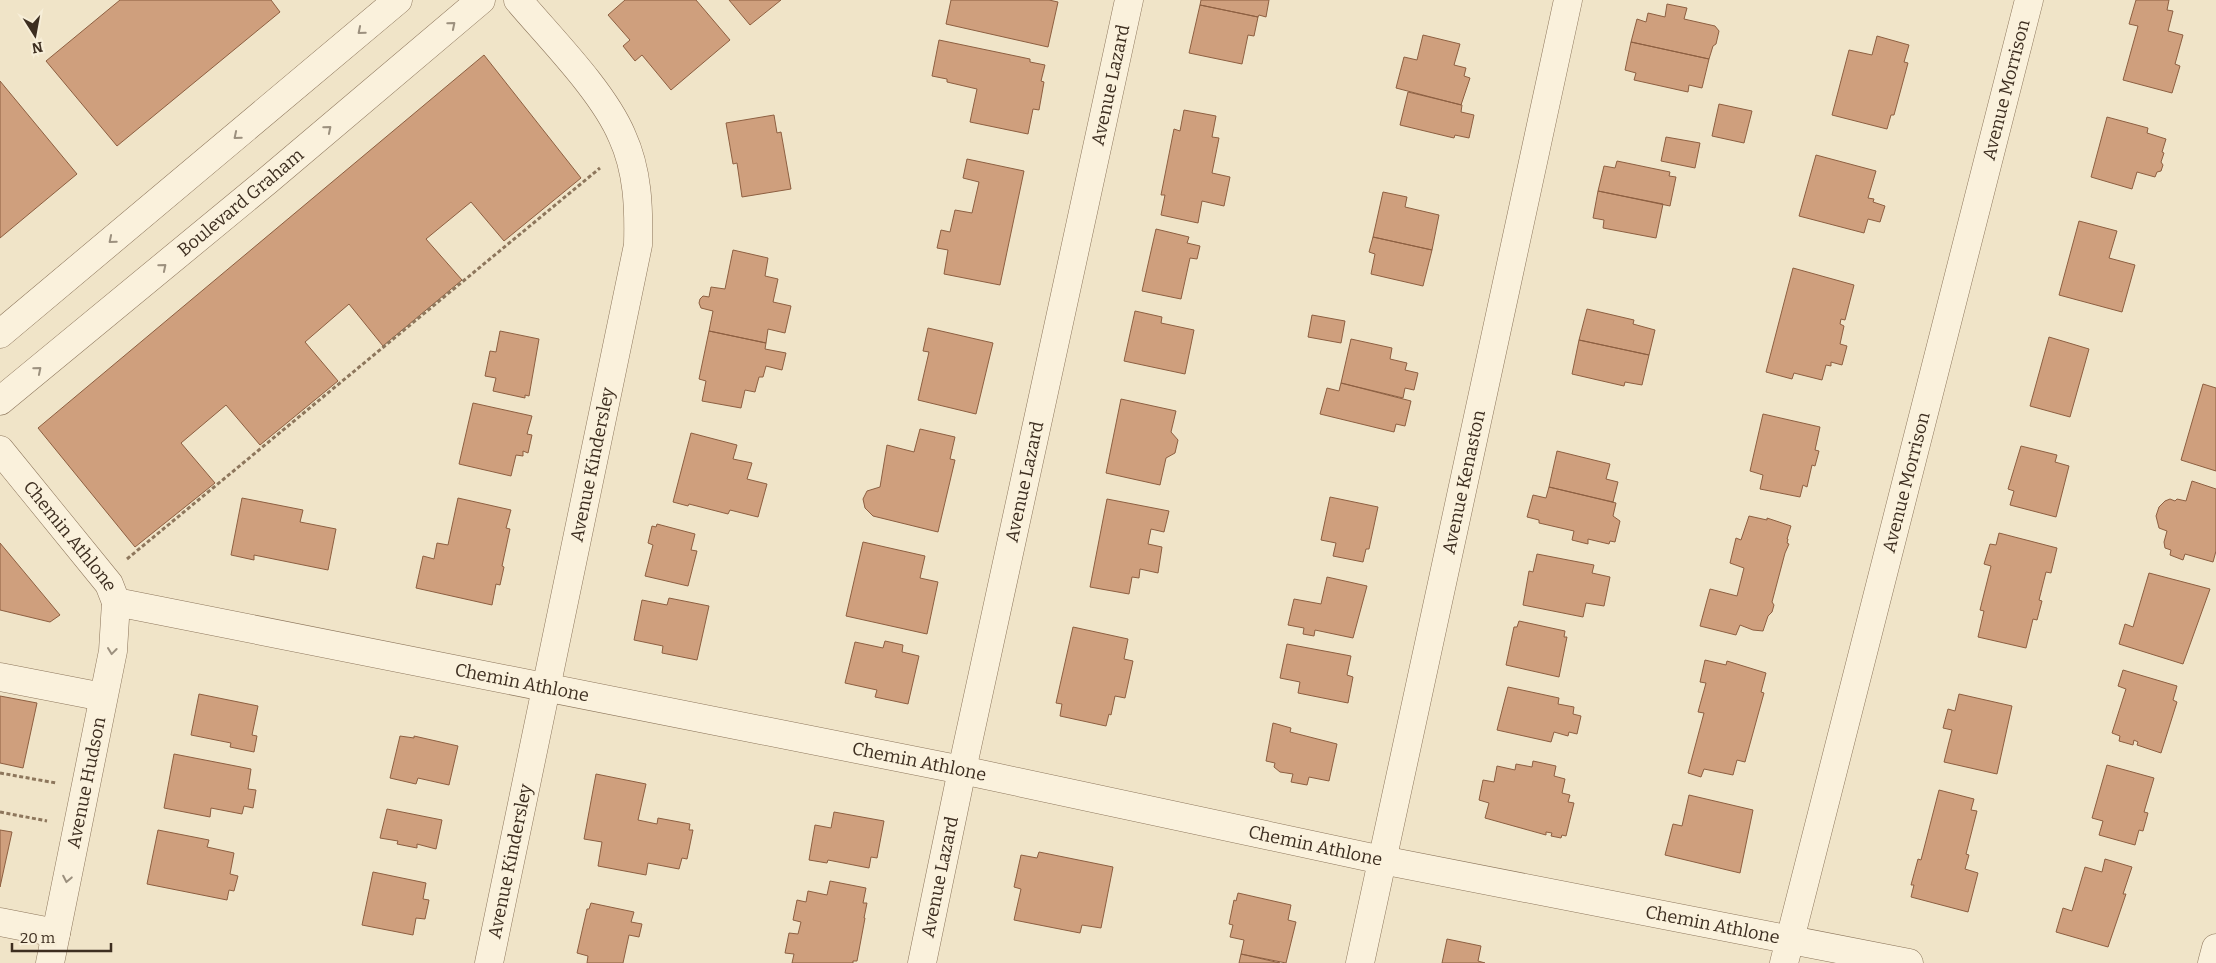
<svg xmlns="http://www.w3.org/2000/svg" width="2216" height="963" viewBox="0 0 2216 963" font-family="Bitter,serif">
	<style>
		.building { fill: #cf9f7d; stroke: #8d5f41 }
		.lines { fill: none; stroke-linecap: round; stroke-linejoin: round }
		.minor-casing { stroke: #8d765c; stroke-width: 29 }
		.path { stroke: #8d765c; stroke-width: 3; stroke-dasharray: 4 2.5; stroke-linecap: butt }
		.minor { stroke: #faf1dc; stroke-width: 28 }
		.oneway { stroke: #9c907e }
		.labels { text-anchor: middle; stroke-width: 5; stroke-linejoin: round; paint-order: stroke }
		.street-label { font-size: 18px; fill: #3d2e20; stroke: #f7eed8 }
	</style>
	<rect width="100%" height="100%" fill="#f0e4c8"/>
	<path class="building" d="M120,0H271L280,12L117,146L46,61Z
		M625,0H696L730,40L671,90L642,55L635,61L623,46L630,40L608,15Z
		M729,0H781L750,25Z
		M951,0H1049L1058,2L1048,47L946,24Z
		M1201,0H1269L1266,17L1259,15L1258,17L1200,5Z
		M2136,0H2169L2167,10L2173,11L2168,31L2183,35L2175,64L2180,66L2172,93L2123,80L2138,26L2129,24Z
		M1667,4L1687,8L1684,19L1715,26L1719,31L1716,44L1713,46L1709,59L1631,42L1637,19L1646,22L1648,13L1665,17Z
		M1200,5L1258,17L1254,36L1248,35L1242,64L1189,53Z
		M1423,35L1460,44L1454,65L1466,68L1464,76L1470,78L1461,105L1396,88L1404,57L1417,60Z
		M1877,36L1909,45L1904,62L1908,63L1894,115H1891L1887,129L1832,115L1849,50L1872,55Z
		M939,40L1030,59V62L1045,65L1041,81L1044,82L1039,110L1033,109L1028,134L970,122L977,89L947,82V79L932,76Z
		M1631,42L1709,59L1702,88L1689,85L1688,92L1634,80L1636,73L1625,70Z
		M484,55L581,178L504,241L471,202L426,239L462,280L383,346L349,304L305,342L338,381L260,445L226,405L181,443L215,483L135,547L38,428Z
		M0,81L77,174L0,238Z
		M1408,92L1462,105L1461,112L1474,115L1469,138L1455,135L1454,138L1400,125Z
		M1719,104L1752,111L1744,143L1712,136Z
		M1184,110L1216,116L1212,137L1219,138L1212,173L1230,177L1224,206L1202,201L1198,223L1161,215L1165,195H1161L1174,129L1180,131Z
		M774,115L777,133L781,132L791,189L742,197L737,163L733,164L726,123Z
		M2107,117L2148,128L2147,133L2166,139L2162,152L2164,153L2161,162L2163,165L2161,171L2157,172L2155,177L2137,172L2132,189L2091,177Z
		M1666,137L1700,143L1695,168L1661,161Z
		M1816,155L1876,171L1868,198L1874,199L1873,202L1885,206L1880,222L1868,219L1864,233L1799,216Z
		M967,159L1024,171L1000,285L944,274L948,250L937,248L941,230L950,232L955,210L972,213L979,182L963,178Z
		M1617,161L1670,172L1669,176L1676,177L1670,206L1598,191L1604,166L1615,168Z
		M1598,191L1663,204L1656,238L1603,228L1604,220L1593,218Z
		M1383,192L1407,197L1405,207L1439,215L1432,250L1373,237Z
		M2079,221L2117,231L2109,258L2135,265L2122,312L2059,295Z
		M1156,229L1189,237L1187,243L1200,246L1197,259L1190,258L1181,299L1142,291Z
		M1373,237L1432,250L1423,286L1371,274L1375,254L1369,252Z
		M733,250L768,258L765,276L778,279L773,302L791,306L785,333L768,329L766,343L709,331L713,311L701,308L699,303L700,299L703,296L709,297L711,287L725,289Z
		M1793,268L1854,285L1845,320L1841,319L1840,324L1844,326L1840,344L1847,346L1842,365L1831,362V366L1826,365L1822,380L1794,373L1792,379L1766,372Z
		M1587,309L1634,320L1633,324L1655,330L1649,355L1579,340Z
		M1135,311L1162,317L1161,323L1194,330L1185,374L1124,361Z
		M1312,315L1345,321L1341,343L1308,337Z
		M928,328L993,343L976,414L918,400L929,352L923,351Z
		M500,331L539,339L529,396L525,395V398L493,391L496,378L485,376L490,351L496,352Z
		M709,331L766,343L765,349L786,353L782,370L766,366L763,377H759L755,392L745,390L741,408L702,401L706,381L699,379Z
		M2049,337L2089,349L2070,417L2030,406Z
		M1351,339L1392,348L1390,359L1407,363L1405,370L1418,373L1414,390L1405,388L1403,398L1341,383Z
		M1579,340L1649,355L1642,385L1625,382L1624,386L1572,374Z
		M1341,383L1411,401L1405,426L1396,424L1394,432L1320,414L1327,388L1339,391Z
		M2203,384L2216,388V471L2181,460Z
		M1121,399L1176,411L1171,432L1178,440L1175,453L1166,458L1160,485L1106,473Z
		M473,403L532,416L527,434L532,435L528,453L523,451V456L516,455L511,476L459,464Z
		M1763,414L1820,427L1815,450L1819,451L1815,466L1812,465L1807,487L1803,485L1800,497L1760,489L1763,475L1750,471Z
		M920,429L955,437L950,459L955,460L938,532L873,516L865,508L863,499L867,491L880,487L887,445L914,452Z
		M691,433L737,445L733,459L752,463L747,479L767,484L758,517L730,510L728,514L689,504L688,506L673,502Z
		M2021,446L2057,455L2055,462L2069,466L2056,517L2010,505L2014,491L2008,489Z
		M1557,451L1610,464L1606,479L1618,482L1613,502L1549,487Z
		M2192,481L2216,489V551L2213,562L2185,554L2183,560L2170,555L2171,550L2165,548L2164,542L2167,531L2159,528L2156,516L2159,507L2165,501L2170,499L2175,501L2177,499L2186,501Z
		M1549,487L1616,503L1613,516L1620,521L1615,542L1610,541L1609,544L1588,539V544L1572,540L1574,531L1539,523V520L1527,517L1533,495L1546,498Z
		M1330,497L1378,507L1369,549H1366L1363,562L1333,556L1336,543L1321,540Z
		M242,498L303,510L300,522L336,529L328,570L254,555V560L231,555Z
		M458,498L511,510L506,528L510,529L502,566L504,567L500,585L496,584L492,605L416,588L423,556L434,559L437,543L448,545Z
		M1107,499L1169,511L1164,532L1151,529L1148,544L1162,547L1158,573L1140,569L1139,578L1132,577L1129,594L1090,587Z
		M1749,516L1767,520V518L1791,526L1787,539H1788L1787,543L1789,544L1785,553L1772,602L1774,605L1772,612L1768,616L1763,631L1753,630L1740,625L1736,635L1700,626L1710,589L1737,596L1744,568L1730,563L1736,538L1741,540Z
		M657,524L695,534L691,550L697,551L688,586L645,576L653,545L648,543L652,526L656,527Z
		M1999,533L2057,548L2051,573L2046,572L2039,600L2042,601L2037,620L2033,619L2026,648L1978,637L1984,611L1980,610L1991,566L1984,564L1990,544L1996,545Z
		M863,542L925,556L920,578L938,582L927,634L846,616Z
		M0,543L60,615L50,622L0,610Z
		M1537,554L1594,565L1592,573L1610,577L1604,606L1586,603L1583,617L1523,605L1529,571L1533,572Z
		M2149,573L2210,589L2183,664L2119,644L2125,624L2133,627Z
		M1327,577L1367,586L1353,638L1315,630L1314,636L1303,634L1304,628L1288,625L1294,599L1321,604Z
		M669,598L709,606L697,660L662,653L663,646L634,640L642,600L667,605Z
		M1519,621L1565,631L1564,637H1567L1559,677L1506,665L1514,627H1517Z
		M1073,627L1128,639L1124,659L1133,661L1125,698L1115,696L1111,715L1109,714L1106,726L1060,716L1062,704L1056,703Z
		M885,641L903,645L902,652L919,656L908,704L875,697L877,690L845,683L855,642L883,648Z
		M1287,644L1351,656L1347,675L1353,677L1348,703L1298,693L1300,682L1280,678Z
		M1705,660L1726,665L1727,661L1766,673L1761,692L1764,693L1745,762L1737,760L1733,775L1704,769L1701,777L1688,773L1704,713L1698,712L1706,683L1700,682Z
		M2123,670L2177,686L2173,700L2177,702L2161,753L2137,745L2138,742L2134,740L2133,745L2119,741L2120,736L2112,733L2126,689L2118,686Z
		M1508,687L1559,698L1558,704L1574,707L1573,714L1581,716L1577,734L1569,732L1568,736L1554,732L1551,742L1497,730Z
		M199,694L258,706L252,735L257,736L254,752L230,747L231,743L191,735Z
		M1959,694L2012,706L1997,774L1944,762L1952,730L1943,728L1948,709L1955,711Z
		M0,696L37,703L23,768L0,763Z
		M1273,723L1291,728L1290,732L1337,744L1329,781L1309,777L1307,785L1291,782L1293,774L1280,772L1274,767L1275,763L1266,761Z
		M400,736L414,738V736L458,746L449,785L418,778L416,784L390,778Z
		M174,754L251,769L248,789L256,790L253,808L244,806L242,814L211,808L210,817L164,808Z
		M1533,761L1556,766L1554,776L1565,779L1562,793L1570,795L1568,802L1574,803L1566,836L1562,835L1561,838L1551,836L1552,833L1546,832V835L1485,818L1489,803L1479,800L1483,780L1494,782L1497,766L1515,770L1516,764L1532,767Z
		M2107,765L2154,778L2144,812L2148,813L2143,831L2139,830L2135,845L2099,835L2103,821L2092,818Z
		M596,774L646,784L638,820L657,824L658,818L690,824L689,830H693L687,859L682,858L679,869L648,863L646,875L598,866L602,842L584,839Z
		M1939,790L1974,799L1971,810L1977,811L1966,854L1969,855L1965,869L1978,873L1968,912L1911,897L1914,885H1911L1918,859L1921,860Z
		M1689,795L1753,810L1740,873L1665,855L1673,824L1682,826Z
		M387,809L442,820L436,849L417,844V848L397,844L398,841L380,838Z
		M834,812L884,821L877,858L871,857L869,868L828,860L827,863L809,860L815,825L831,828Z
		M0,830L12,832L0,887Z
		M158,830L209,840L207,847L234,853L230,874L238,876L234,891L229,890L227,900L147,884Z
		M1039,852L1113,867L1101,928L1082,925L1080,933L1014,920L1021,889L1014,887L1021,855L1037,858Z
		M2105,859L2132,867L2123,894H2126L2108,947L2056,932L2063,908L2072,911L2085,867L2102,872Z
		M373,872L426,883L423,899L429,900L425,919L416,918L413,935L362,925Z
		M830,881L866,888L863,903H867L864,918H865L857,961H853V963H792L794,954L785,953L789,933L798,934L801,922L793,920L797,900L806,902L808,891L827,895Z
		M1238,893L1291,905L1288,920L1296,922L1286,963L1241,954L1244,940L1230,937L1233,925L1229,924L1234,900L1236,901Z
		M591,903L634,912L631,922L642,924L639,937L629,935L623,963H587L588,956L577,953L587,909H589Z
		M1447,939L1481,946L1478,961L1485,963H1442Z
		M1241,954L1280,963H1239Z"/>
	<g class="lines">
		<g class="minor-casing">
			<g id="minor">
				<path d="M0,334L398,0"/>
				<path id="s1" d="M0,401L267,181L481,0"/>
				<path id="s2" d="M0,450L109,584L116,602L962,770L1382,860L1909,963"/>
				<path d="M0,677L103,697"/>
				<path d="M0,922L56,933"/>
				<path id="s3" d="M50,963L113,651L116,602"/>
				<path id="s4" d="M489,963L638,245C639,208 638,171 622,136C603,91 550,38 518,0"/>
				<path id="s5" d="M922,963L962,770L1129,0"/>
				<path id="s6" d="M1360,963L1568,0"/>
				<path id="s7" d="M1784,963L2029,0"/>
				<path d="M2212,963L2216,948"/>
			</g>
		</g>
		<path class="path" d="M127,559L600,168
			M0,773L56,783
			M0,812L47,821"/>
		<use href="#minor" class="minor"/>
	</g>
	<defs><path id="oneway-chevron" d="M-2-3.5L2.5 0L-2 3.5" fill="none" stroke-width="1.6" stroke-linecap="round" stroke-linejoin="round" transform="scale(1.25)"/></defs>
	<g class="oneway">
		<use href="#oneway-chevron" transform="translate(452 25) rotate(-40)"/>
		<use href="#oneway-chevron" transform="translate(361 31) rotate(140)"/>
		<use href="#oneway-chevron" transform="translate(328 129) rotate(-40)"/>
		<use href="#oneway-chevron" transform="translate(237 136) rotate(140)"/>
		<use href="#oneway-chevron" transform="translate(112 240) rotate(140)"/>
		<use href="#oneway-chevron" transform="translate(163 267) rotate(-40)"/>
		<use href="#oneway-chevron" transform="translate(38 370) rotate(-40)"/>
		<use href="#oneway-chevron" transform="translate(112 651) rotate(97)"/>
		<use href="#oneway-chevron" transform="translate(67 879) rotate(101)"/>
	</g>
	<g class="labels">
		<g class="street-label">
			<text dy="6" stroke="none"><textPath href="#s5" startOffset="898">Avenue Lazard</textPath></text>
			<text dy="6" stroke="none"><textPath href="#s7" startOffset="901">Avenue Morrison</textPath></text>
			<text dy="6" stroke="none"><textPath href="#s1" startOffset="312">Boulevard Graham</textPath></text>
			<text dy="6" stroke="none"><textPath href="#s4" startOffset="509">Avenue Kindersley</textPath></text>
			<text dy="6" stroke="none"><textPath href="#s5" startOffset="492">Avenue Lazard</textPath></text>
			<text dy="6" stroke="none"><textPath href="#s7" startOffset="496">Avenue Morrison</textPath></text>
			<text dy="6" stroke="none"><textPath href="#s6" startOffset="492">Avenue Kenaston</textPath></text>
			<text dy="6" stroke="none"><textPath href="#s2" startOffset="111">Chemin Athlone</textPath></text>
			<text dy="6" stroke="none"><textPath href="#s2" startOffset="606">Chemin Athlone</textPath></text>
			<text dy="6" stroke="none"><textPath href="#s2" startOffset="1011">Chemin Athlone</textPath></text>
			<text dy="6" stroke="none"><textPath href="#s3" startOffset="184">Avenue Hudson</textPath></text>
			<text dy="6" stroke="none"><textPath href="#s2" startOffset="1416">Chemin Athlone</textPath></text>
			<text dy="6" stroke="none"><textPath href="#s4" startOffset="104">Avenue Kindersley</textPath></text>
			<text dy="6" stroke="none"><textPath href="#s5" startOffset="88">Avenue Lazard</textPath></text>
			<text dy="6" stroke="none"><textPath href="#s2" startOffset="1821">Chemin Athlone</textPath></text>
		</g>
	</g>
	<g transform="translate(35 35) rotate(169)" stroke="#f7eed8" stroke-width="4" paint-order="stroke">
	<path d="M0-4L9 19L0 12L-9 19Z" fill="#3d2e20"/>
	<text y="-8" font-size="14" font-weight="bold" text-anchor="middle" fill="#3d2e20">N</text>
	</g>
	<path d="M12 943v8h99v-8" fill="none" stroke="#3d2e20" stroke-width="2.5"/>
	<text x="20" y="943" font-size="15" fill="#3d2e20" stroke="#f7eed8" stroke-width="4" paint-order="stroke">20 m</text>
</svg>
